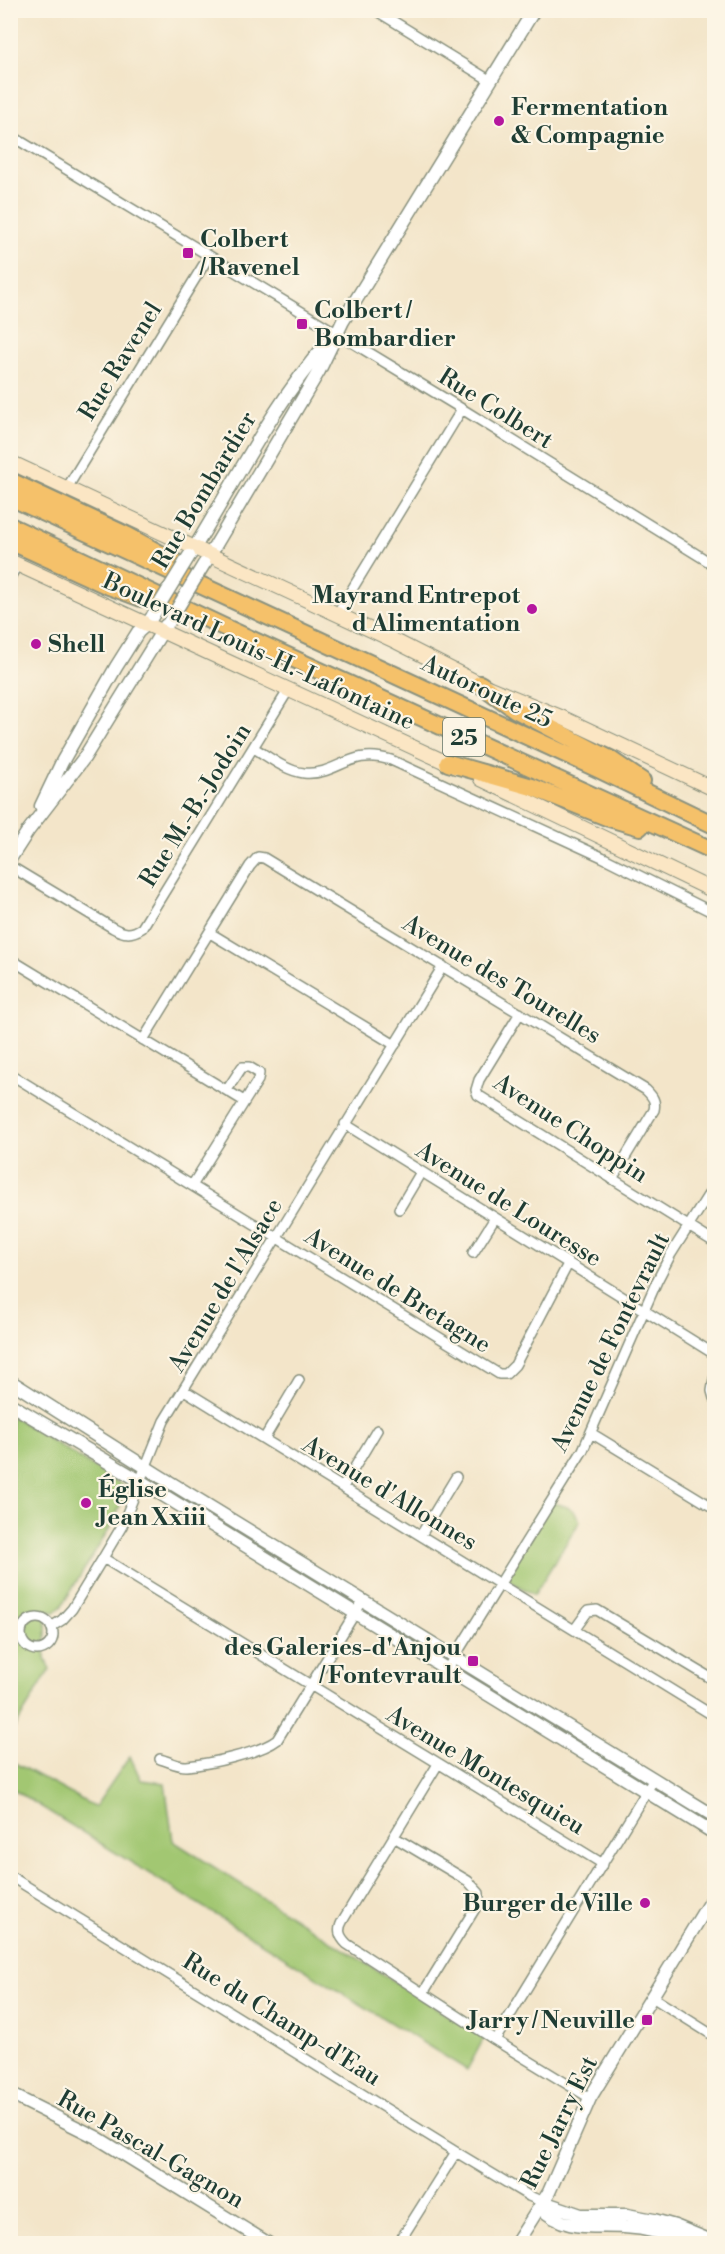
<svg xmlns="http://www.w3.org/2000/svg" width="725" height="2254" viewBox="0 0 725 2254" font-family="'Libre Bodoni',serif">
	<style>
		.green { fill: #a2c772; stroke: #608253; stroke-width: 1.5 }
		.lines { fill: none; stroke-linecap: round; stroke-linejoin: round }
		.minor-casing { stroke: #89917e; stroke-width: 12 }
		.tertiary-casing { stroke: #89917e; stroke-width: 15 }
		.secondary-casing { stroke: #89917e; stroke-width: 16 }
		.motorway-casing { stroke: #89917e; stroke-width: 20 }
		.minor { stroke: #fff; stroke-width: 9 }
		.tertiary { stroke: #fff; stroke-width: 12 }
		.secondary { stroke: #fbe6c4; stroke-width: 14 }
		.motorway { stroke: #f5c16b; stroke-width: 16 }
		.tertiary-bridge-casing { stroke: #89917e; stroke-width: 15; stroke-linecap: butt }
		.tertiary-bridge { stroke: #fff; stroke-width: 12 }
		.poi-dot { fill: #b5179e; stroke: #fcf5e5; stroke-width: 2 }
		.labels { text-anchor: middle; stroke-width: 4.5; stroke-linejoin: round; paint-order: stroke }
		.shield { fill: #fcf5e5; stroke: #617469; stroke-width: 1.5 }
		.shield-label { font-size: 22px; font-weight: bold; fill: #1f3d34 }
		.poi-label { font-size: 24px; font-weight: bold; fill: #1f3d34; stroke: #fcf5e5; text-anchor: start }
		.street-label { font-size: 24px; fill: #1f3d34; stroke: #fcf5e5 }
	</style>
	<rect width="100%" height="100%" fill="#fcf5e5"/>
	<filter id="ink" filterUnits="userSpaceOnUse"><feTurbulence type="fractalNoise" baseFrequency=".0167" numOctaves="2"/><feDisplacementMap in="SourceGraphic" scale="12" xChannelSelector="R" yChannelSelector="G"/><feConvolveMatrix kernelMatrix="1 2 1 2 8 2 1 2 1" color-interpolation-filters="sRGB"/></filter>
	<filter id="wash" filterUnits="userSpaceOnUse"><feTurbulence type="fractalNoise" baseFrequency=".008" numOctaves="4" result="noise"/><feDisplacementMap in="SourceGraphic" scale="24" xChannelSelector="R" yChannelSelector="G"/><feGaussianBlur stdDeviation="1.35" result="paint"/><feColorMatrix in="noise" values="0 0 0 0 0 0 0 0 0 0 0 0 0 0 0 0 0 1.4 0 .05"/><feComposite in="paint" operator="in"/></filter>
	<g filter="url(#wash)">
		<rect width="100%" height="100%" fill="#f3e5c9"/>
		<path class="green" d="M11,1415L127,1488L114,1521L61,1607L54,1612L47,1611L45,1659L50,1669L11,1734Z
			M550,1502C563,1506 574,1506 580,1521L534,1595L505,1578Z
			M130,1756L141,1780L165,1783L173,1841L484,2038L467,2070L11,1788V1761L95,1807Z"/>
	</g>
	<g filter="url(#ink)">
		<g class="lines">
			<g class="minor-casing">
				<path id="minor" d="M375,10L491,81
					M10,135L462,409L714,565
					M67,488L209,256
					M10,577L18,564
					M337,614L462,409
					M254,748C269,757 286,771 304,773C338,776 349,747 391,760L602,857L714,913
					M10,866L113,928C124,934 131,935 142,928L289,689
					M210,933L395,1045
					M10,959L244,1101
					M10,973L17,963
					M520,1013L479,1080L476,1090L478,1095L714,1242
					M143,1040L250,866L258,857L264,858L646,1090C653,1097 656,1101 654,1110L612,1179
					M10,1074L499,1374H506L515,1365L568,1264
					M345,1124L714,1354
					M193,1184L258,1080L259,1073L249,1067H242L227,1090
					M399,1209L421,1172
					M473,1253L495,1218
					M714,1379L712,1391L714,1398
					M184,1390L714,1716
					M591,1433L714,1508
					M264,1439L299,1380
					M343,1487L377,1430
					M421,1535L456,1477
					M103,1558L603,1864
					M21 1634a16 16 0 1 1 32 0a16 16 0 1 1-32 0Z
					M51,1627L62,1620L72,1609L103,1558L122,1526L164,1421L443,966
					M575,1629L588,1611L597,1610L714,1680
					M447,1669L583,1450L657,1281L671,1254L714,1186
					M160,1759C168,1761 179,1767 187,1766C209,1764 260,1753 277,1740L363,1600
					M438,1764L343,1920C337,1930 339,1936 347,1944L495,2040L590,2098
					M394,1837L468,1881L479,1893V1899L476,1907L423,1993
					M10,1876L456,2152L529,2196L543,2202
					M652,1997L714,2036
					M495,2040L654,1779
					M398,2244L456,2152"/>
			</g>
			<g class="tertiary-casing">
				<path id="tertiary" d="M190,555C235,483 271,407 327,343
					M205,563L319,371L343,321L534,10
					M41,806L62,762L116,667L138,632L147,624L152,617
					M10,859L28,831L84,758L166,625
					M10,1381L158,1475L714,1816
					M10,1404L140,1481L714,1833
					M10,2094L96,2137L269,2244
					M543,2202L581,2215H627L654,2220L675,2226L714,2242
					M540,2207C564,2232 593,2225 624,2227C646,2228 668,2234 688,2244
					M516,2244L549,2192L590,2098L714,1895"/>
			</g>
			<g class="secondary-casing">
				<path id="secondary" d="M10,462L397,642L480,684L563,718L714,789
					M10,561L456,767
					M481,779L714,891"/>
			</g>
			<g class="motorway-casing">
				<path id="motorway" d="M10,481L128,536L175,562
					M10,497L598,769L714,825
					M10,526L224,627L714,851
					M10,541L106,585L141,598
					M480,684L516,710L608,758L642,781
					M448,763L532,787L609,818L640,827"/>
			</g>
			<use href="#minor" class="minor"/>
			<use href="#tertiary" class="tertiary"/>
			<use href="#secondary" class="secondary"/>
			<use href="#motorway" class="motorway"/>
			<g class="tertiary-bridge-casing">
				<path id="tertiary-bridge" d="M153,615L189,556
					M169,622L204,564"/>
			</g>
			<use href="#tertiary-bridge" class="tertiary-bridge"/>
		</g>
	</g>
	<g class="poi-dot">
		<circle cx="499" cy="121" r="6"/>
		<rect x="182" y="247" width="12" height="12" rx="3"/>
		<rect x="296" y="318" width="12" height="12" rx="3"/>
		<circle cx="532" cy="609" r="6"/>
		<circle cx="36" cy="644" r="6"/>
		<circle cx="86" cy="1503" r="6"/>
		<rect x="467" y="1655" width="12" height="12" rx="3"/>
		<circle cx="645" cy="1903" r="6"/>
		<rect x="641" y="2014" width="12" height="12" rx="3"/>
	</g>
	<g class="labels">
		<rect class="shield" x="443" y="718" width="42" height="38" rx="4.5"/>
		<g class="shield-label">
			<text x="464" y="745">25</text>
		</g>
		<g class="poi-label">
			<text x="511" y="115">Fermentation<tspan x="511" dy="28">&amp; Compagnie</tspan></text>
			<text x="200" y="247">Colbert<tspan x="200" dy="28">/ Ravenel</tspan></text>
			<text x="314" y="318">Colbert /<tspan x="314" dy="28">Bombardier</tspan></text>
			<text x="520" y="603" text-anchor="end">Mayrand Entrepot<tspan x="520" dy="28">d Alimentation</tspan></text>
			<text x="48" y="652">Shell</text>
			<text x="98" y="1497">Église<tspan x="98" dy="28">Jean Xxiii</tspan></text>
			<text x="461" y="1655" text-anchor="end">des Galeries-d'Anjou<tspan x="461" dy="28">/ Fontevrault</tspan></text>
			<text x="633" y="1911" text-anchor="end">Burger de Ville</text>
			<text x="635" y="2028" text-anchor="end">Jarry / Neuville</text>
		</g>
		<g class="street-label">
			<text transform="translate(120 361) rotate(-58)" y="8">Rue Ravenel</text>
			<text transform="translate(496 408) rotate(32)" y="8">Rue Colbert</text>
			<text transform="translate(204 490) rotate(-59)" y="8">Rue Bombardier</text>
			<text transform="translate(259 651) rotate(25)" y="8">Boulevard Louis-H.-Lafontaine</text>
			<text transform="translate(487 691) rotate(25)" y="8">Autoroute 25</text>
			<text transform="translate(195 805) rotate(-58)" y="8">Rue M.-B.-Jodoin</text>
			<text transform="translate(502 979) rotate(31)" y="8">Avenue des Tourelles</text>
			<text transform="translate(571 1128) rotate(33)" y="8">Avenue Choppin</text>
			<text transform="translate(509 1204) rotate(32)" y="8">Avenue de Louresse</text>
			<text transform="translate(225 1285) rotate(-59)" y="8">Avenue de l'Alsace</text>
			<text transform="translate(398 1290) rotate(32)" y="8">Avenue de Bretagne</text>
			<text transform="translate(610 1342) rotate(-64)" y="8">Avenue de Fontevrault</text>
			<text transform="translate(390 1493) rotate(31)" y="8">Avenue d'Allonnes</text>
			<text transform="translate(486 1770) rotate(31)" y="8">Avenue Montesquieu</text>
			<text transform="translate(282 2019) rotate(32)" y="8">Rue du Champ-d'Eau</text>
			<text transform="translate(559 2122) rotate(-64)" y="8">Rue Jarry Est</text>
			<text transform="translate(151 2149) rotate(30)" y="8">Rue Pascal-Gagnon</text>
		</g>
	</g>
	<rect width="725" height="2254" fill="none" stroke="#fcf5e5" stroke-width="36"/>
</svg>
